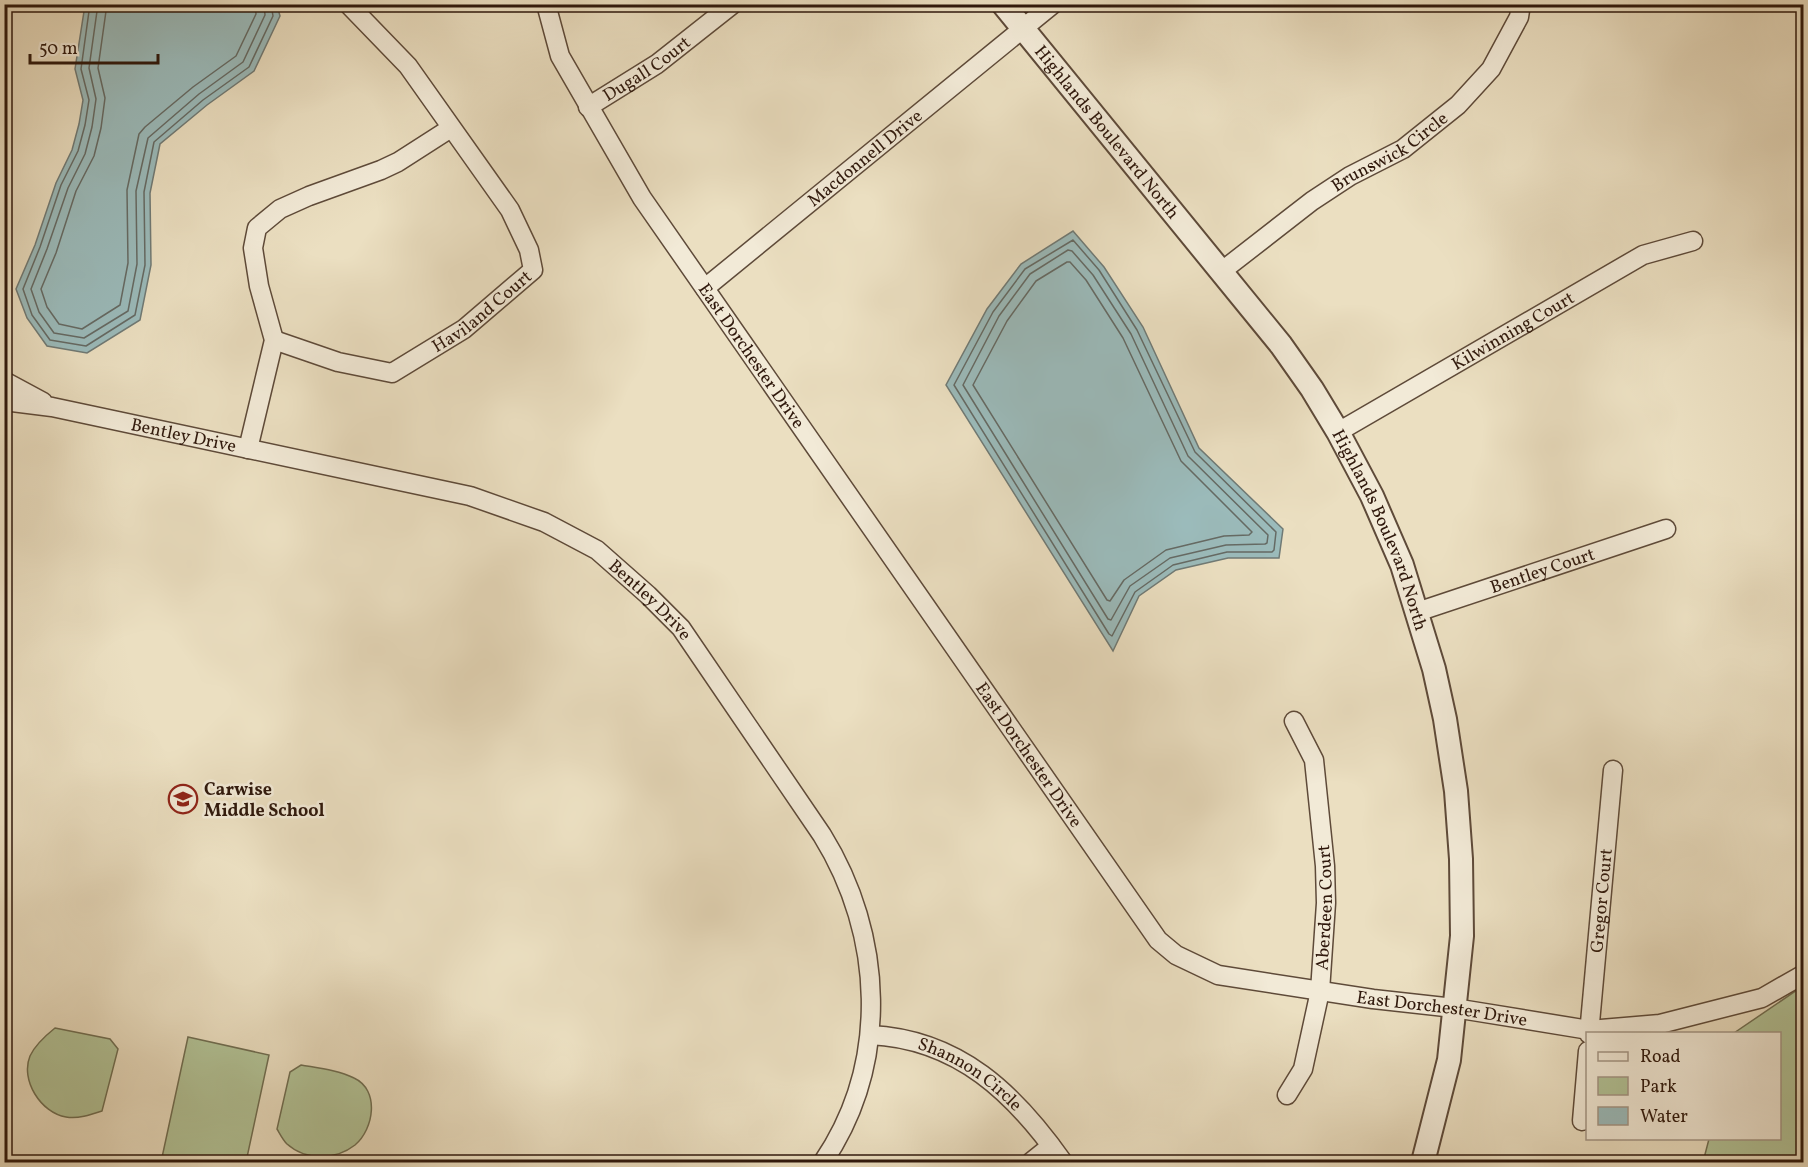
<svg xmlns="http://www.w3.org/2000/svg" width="1808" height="1167" viewBox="0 0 1808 1167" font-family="Vollkorn,serif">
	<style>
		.green { fill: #b2c397; stroke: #706e52; stroke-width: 1.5 }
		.water { fill: #9bbbbb; stroke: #707a75; stroke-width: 1.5 }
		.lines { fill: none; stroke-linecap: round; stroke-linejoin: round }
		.shore { stroke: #656a64; stroke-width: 1.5 }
		.minor-casing { stroke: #5e4a39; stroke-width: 21 }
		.tertiary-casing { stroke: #5e4a39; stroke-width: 26 }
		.minor { stroke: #f2ead7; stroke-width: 18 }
		.tertiary { stroke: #f2ead7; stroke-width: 22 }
		.labels { text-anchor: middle; stroke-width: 5; stroke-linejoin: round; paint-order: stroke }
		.street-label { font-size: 18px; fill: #2f180c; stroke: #f2ead7 }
		.poi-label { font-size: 18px; font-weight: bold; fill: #2f180c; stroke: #f2ead7; text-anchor: start }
	</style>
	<rect width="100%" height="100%" fill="#ebdfc1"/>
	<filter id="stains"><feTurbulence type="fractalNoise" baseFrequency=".00333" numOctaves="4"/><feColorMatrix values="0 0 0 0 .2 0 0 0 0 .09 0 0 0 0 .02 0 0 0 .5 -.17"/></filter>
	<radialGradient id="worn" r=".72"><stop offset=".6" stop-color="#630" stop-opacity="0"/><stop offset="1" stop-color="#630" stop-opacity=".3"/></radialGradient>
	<path class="green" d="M1803,986V1162H1703L1709,1139L1780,1138V1034L1734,1033Z
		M55,1028L110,1039L118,1049L102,1111C90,1115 78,1119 66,1117C41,1113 20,1080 30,1056C35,1045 45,1036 55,1028Z
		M188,1037L269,1055L246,1162H161Z
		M301,1065C318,1068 338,1070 354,1078C380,1090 374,1129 355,1145C336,1160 306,1161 287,1144C283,1140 280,1134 277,1129L290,1072Z"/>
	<path class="water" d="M85,5H277L280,16L254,71L207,105L160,144L150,193L151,265L140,320L87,353L47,346L27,318L16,289L35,245L56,183L72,150L79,124L83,100L75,69Z
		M1073,231L1104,267L1143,327L1199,448L1283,529L1279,558H1228L1176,570L1139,596L1113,651L946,385L987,309L1021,264Z"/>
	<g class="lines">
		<path class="shore" d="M90,4L81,69L89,100L85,125L78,151L61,185L40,247L23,289L32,315L50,340L86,346L135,315L145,265L144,192L154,142L203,100L249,67L273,16L271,4
			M98,4L89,68L96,99L92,127L85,154L68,188L47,249L31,289L39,312L54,333L84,338L128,311L137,264L136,191L148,138L199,94L243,62L265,15L264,4
			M107,4L98,68L105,98L101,128L94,156L76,191L56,253L41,289L47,307L59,324L82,329L120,305L128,263L127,190L139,134L145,127L193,87L236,56L256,14L255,4
			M1073,240L1099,270L1137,330L1195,452L1276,532L1274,550L1272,552H1227L1173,565L1135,592L1112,636L1109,634L954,385L993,312L1025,269Z
			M1068,250L1072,251L1093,275L1131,334L1188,456L1268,535L1267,543L1265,544L1226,545L1170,558L1130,586L1111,620L1108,619L963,385L999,316L1030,274Z
			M1067,262H1070L1086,280L1123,338L1181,461L1252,532L1249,535L1224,536L1166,550L1124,580L1110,601L1107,600L973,385L1007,321L1036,281Z"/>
		<g class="minor-casing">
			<g id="minor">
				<path id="s1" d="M546,4L560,56L642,198L1158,940L1176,955L1218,975L1373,999L1454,1008L1589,1030L1660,1024L1762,998L1804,974"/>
				<path id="s2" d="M588,107L657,64L733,4"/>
				<path id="s3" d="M1222,271L1312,201L1350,176L1403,149L1458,105L1491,69L1519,17L1521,4"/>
				<path id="s4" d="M705,288L1053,4"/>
				<path id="s5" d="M274,340L338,362L392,373L464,329L533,270L529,250L510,210L408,66L348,4"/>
				<path d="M4,381L43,402"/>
				<path id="s6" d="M4,401L52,407L470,496L544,522L597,550L648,595L681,628L822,835C884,935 890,1063 823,1162"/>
				<path id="s7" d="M1338,432L1643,255L1693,241"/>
				<path d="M248,449L274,340L259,286L253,248L257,228L280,209L309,196L381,170L398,162L451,128"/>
				<path id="s8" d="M1417,612L1666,529"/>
				<path id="s9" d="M1589,1034L1613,770"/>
				<path id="s10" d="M870,1035C959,1039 1015,1094 1063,1162"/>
				<path id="s11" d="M1287,1095L1303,1069L1320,991L1326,903L1325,866L1314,760L1294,721"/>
				<path d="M1582,1121L1588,1051"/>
				<path d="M1031,1162L1051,1146"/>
			</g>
		</g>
		<g class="tertiary-casing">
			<g id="tertiary">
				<path id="s12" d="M1003,4L1281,345L1312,389L1338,432L1372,496L1402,565L1434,669L1445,719L1456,791L1461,859L1462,936L1449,1060L1423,1162"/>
			</g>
		</g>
		<use href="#minor" class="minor"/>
		<use href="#tertiary" class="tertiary"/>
	</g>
	<defs>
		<g id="school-ring" transform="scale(1.5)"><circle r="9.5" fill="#f2ead7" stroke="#8f2418" stroke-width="1.5"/><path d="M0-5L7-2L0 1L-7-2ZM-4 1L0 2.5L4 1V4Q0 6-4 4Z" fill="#8f2418"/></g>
	</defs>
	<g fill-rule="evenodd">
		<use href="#school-ring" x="183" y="799"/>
	</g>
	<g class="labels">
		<g class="street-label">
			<text dy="6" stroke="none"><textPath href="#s2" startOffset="70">Dugall Court</textPath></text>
			<text dy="6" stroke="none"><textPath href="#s12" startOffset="165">Highlands Boulevard North</textPath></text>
			<text dy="6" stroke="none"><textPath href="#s3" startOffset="206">Brunswick Circle</textPath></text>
			<text dy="6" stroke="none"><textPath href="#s4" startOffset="206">Macdonnell Drive</textPath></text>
			<text dy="6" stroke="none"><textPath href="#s5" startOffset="232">Haviland Court</textPath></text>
			<text dy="6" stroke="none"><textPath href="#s7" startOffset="202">Kilwinning Court</textPath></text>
			<text dy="6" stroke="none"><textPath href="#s1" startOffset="410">East Dorchester Drive</textPath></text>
			<text dy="6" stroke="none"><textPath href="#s6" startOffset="183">Bentley Drive</textPath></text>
			<text dy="6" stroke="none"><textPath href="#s12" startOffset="651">Highlands Boulevard North</textPath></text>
			<text dy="6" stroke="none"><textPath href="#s8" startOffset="132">Bentley Court</textPath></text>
			<text dy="6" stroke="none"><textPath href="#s6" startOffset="687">Bentley Drive</textPath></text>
			<text dy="6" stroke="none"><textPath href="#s1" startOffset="896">East Dorchester Drive</textPath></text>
			<text dy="6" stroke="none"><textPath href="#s9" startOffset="134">Gregor Court</textPath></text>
			<text dy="6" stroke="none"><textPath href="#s11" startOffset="194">Aberdeen Court</textPath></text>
			<text dy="6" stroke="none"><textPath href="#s1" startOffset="1418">East Dorchester Drive</textPath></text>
			<text dy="6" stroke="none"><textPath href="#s10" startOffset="110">Shannon Circle</textPath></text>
		</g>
		<g class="poi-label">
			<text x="204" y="795">Carwise<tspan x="204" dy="21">Middle School</tspan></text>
		</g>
	</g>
	<rect width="1808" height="1167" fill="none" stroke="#ebdfc1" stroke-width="24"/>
	<rect x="6" y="6" width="1796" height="1155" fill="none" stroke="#2f180c" stroke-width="3"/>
	<rect x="12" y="12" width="1784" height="1143" fill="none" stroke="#2f180c" stroke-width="1.5"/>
	<rect x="1586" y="1032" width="195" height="108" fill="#f2ead7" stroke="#a49686" stroke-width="1.5"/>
	<rect x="1598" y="1052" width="30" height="9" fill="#f2ead7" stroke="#a49686" stroke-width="1.5"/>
	<text x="1640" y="1062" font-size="18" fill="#2f180c">Road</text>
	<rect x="1598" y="1077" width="30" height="18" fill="#b2c397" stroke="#a49686" stroke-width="1.5"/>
	<text x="1640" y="1092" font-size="18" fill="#2f180c">Park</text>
	<rect x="1598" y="1107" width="30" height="18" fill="#9bbbbb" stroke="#a49686" stroke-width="1.5"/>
	<text x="1640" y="1122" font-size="18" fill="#2f180c">Water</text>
	<path d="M30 54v9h128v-9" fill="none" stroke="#2f180c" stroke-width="3"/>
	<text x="39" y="54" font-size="18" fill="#2f180c" stroke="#f2ead7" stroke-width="4.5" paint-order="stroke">50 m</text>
	<rect width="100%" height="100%" filter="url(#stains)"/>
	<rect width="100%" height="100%" fill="url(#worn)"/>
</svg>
